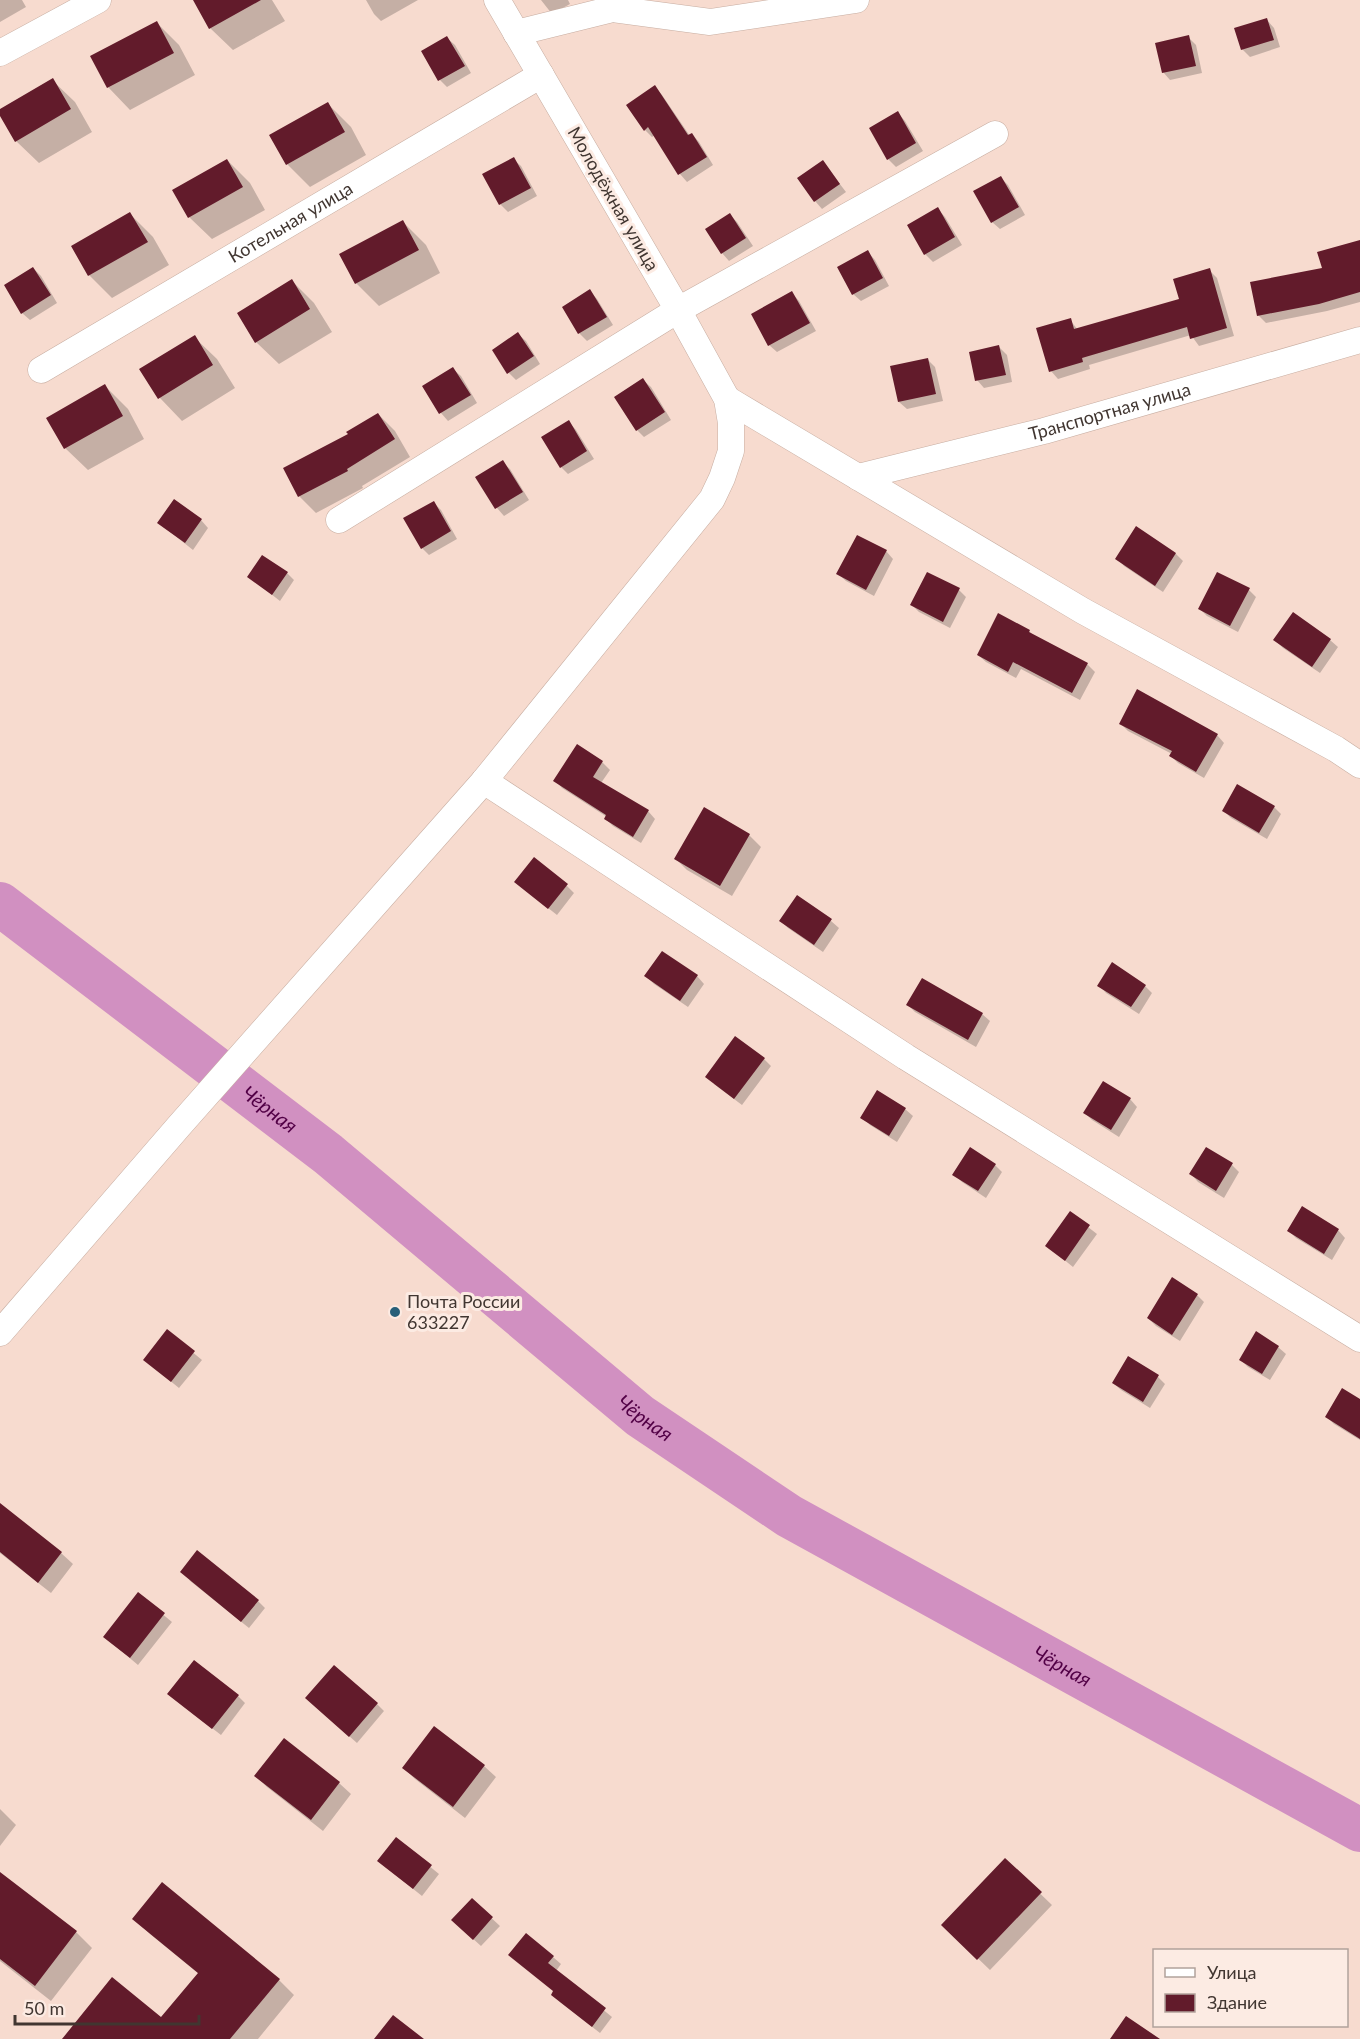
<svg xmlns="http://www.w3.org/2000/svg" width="1360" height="2039" viewBox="0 0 1360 2039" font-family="Lato,sans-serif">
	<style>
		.shadow { fill: #0003 }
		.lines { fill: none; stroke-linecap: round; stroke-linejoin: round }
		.river { stroke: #d190c1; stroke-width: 44 }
		.building { fill: #621b2b }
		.minor-casing { stroke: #c7ada1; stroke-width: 27 }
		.minor { stroke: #fff; stroke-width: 26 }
		.poi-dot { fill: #285f79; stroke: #fcebe3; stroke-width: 2 }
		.labels { text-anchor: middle; stroke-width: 6; stroke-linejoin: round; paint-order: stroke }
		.street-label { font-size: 18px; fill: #413631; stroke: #fcebe3 }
		.poi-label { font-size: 18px; fill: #413631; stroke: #fcebe3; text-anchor: start }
		.water-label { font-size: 20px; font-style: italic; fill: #520146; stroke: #fcebe3 }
	</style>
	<rect width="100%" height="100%" fill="#f7dbcf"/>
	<path class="shadow" d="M0,0H22L26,7L0,22Z
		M198,0H272L285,21L233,50L210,28Z
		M366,0H418L381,21L374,14Z
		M541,0H568L570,4L552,14Z
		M1267,20L1274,28L1280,47L1250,57L1242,49Z
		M157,23L179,45L195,75L130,110L108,87Z
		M1188,37L1196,45L1202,73L1170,80L1163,72Z
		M447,38L455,45L471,73L447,87L440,80Z
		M52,80L75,102L92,132L39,163L16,141L0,111Z
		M655,87L662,95L690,136L692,134L699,142L713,165L687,182L680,174L655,135L652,137L645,130Z
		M328,104L351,127L366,155L310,187L287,164Z
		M898,113L905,121L923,151L896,167L888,159Z
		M513,159L521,166L537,196L508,212L500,204Z
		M227,160L250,183L265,210L212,239L189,217Z
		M823,162L846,192L822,209L815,201Z
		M1001,178L1008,185L1025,215L1000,229L992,222Z
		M938,209L945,217L962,245L933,262L925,254Z
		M130,214L153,237L169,265L112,298L89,275L73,247Z
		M730,215L737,222L753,246L729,261L722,253Z
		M403,222L426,245L440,273L379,306L356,283Z
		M1360,241V302L1327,311L1266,323L1258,315Z
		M868,252L875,260L889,286L861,301L853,294Z
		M33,268L41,276L57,303L30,320L22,313Z
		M1209,270L1217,278L1234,336L1199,346L1191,335L1089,365L1090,369L1058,379L1051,371L1070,320L1078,330L1180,300Z
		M292,281L314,303L332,332L279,364L256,342Z
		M590,291L597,299L613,325L587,341L579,333L564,308Z
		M792,293L799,301L816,331L777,352L769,345Z
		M518,334L526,341L540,364L516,380L509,373Z
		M194,337L217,359L235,388L182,421L160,398L141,369Z
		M999,347L1007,355L1012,382L984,388L977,380Z
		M927,359L935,367L943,401L907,409L899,402Z
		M453,369L461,376L477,403L448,421L441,413L424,386Z
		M643,380L651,387L671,420L644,437L637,430Z
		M105,386L128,409L144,439L88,470L65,448Z
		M378,414L395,431L410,457L362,486L363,488L316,513L299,496L285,469L350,435Z
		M569,422L576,430L594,459L568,474L561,467Z
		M502,462L510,469L529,500L504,516L497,508L477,478Z
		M434,503L441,510L457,539L429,555L422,548Z
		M201,520L208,528L193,550L159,523Z
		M1136,528L1176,554L1183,561L1163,592L1124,566L1117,558Z
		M886,551L893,559L874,596L846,581L838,574Z
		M287,573L294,580L280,601L249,577Z
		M959,590L966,597L950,628L919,612L912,605Z
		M1249,590L1256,597L1238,632L1207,616L1200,609Z
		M1029,631L1035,637L1087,664L1095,672L1080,700L1021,669L1016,678L986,662L978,655Z
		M1275,640H1330L1338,647L1320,673L1283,648Z
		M1121,724L1217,735L1224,743L1204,778L1178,763L1171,756L1172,754L1128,731Z
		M577,746L602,762L610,770L601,783L648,811L655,819L641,843L613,826L606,819L607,817L562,788L555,780Z
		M1274,807L1281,814L1267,839L1231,818L1224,811Z
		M749,835L761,847L732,896L687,870L676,859Z
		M567,886L574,893L557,915L524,889Z
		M797,897L831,921L839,928L823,952L788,928L781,921Z
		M646,976H697L704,984L688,1007L654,984Z
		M1099,985L1145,986L1152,993L1139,1014L1106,993Z
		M908,1005L982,1014L990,1021L976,1047L915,1012Z
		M764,1059L771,1066L742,1105L714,1084Z
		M878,1092L905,1109L913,1116L897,1142L870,1125L862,1117Z
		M1130,1099L1137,1107L1119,1137L1092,1120L1085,1113Z
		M995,1165L1002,1172L986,1198L962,1182L954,1174Z
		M1232,1165L1239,1172L1224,1198L1198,1182L1191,1174Z
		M1070,1213L1097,1234L1073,1267L1047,1246Z
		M1338,1230L1345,1238L1332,1260L1296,1238L1289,1231Z
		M1197,1295L1204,1302L1180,1341L1156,1326L1148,1318Z
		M167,1331L202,1360L179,1388L153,1367Z
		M1278,1347L1286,1354L1270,1380L1248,1367L1241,1360Z
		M1158,1377L1165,1384L1150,1408L1121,1390L1113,1383Z
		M1360,1401V1440L1334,1424L1327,1417Z
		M0,1505L61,1553L73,1564L51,1593L0,1553Z
		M189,1580L258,1601L265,1608L249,1628Z
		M138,1594L172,1622L138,1665L113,1644Z
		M238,1696L245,1703L221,1735L177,1701Z
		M377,1704L384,1711L357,1743L315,1706Z
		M484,1766L496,1777L465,1818L415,1779L404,1768Z
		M256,1776L339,1783L351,1794L323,1831L267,1787Z
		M0,1809L16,1825L0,1846Z
		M396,1839L439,1874L422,1896L387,1868Z
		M1005,1860L1052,1905L990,1970L943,1925Z
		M0,1874L76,1932L92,1948L51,2001L0,1961Z
		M472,1900L500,1926L481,1946L461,1928Z
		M134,1919L279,1980L294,1995L258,2039H64L162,2020L199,1974L150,1934Z
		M510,1955L553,1957L561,1964L556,1971L612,2017L600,2033L560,2002L555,1992Z"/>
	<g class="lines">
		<path class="river" id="s1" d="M0,904L328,1154L640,1416L789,1516L1360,1830"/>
	</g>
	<path class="building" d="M193,0H261L209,29Z
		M1267,18L1274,40L1241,50L1234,28Z
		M157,21L174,53L107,88L90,56Z
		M1189,35L1196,66L1162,73L1155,43Z
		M447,36L465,66L438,81L421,51Z
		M53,78L71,109L15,142L0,116V109Z
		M655,85L688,135L692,133L707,157L678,175L648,127L644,131L626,105Z
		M328,102L345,132L286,165L269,135Z
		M898,111L916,143L887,160L869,128Z
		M514,157L531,188L499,205L482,174Z
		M227,159L243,187L188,218L172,190Z
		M823,160L840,184L814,202L797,178Z
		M1001,176L1019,207L991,223L973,191Z
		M938,207L955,237L924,255L907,225Z
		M130,212L148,242L88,276L71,246Z
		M730,213L746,238L721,254L705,229Z
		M403,220L419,250L355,284L339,254Z
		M1360,240V292L1319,304L1257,316L1250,282L1322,268L1317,252Z
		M868,250L883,278L852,295L837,267Z
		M33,267L51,295L21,314L4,285Z
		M1210,268L1227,328L1190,339L1187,327L1082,358L1083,362L1049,372L1036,328L1071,318L1074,329L1179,299L1173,279Z
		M292,279L310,309L255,343L237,313Z
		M590,289L607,317L578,334L562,307Z
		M792,291L810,323L768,346L751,314Z
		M518,332L534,356L507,374L492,350Z
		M195,335L213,365L158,399L139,369Z
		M999,345L1006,375L975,381L969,352Z
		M928,358L936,394L898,402L890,366Z
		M453,367L471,395L439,414L422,386Z
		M643,378L665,412L636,431L614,397Z
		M105,384L123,416L64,449L46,418Z
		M378,413L395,439L347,469L348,471L298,497L283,468L348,434L346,432Z
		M569,420L587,451L560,468L541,437Z
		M503,460L523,492L495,509L475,477Z
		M174,499L202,519L185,543L157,523Z
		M434,501L451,531L421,549L403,518Z
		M1136,526L1176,553L1155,586L1115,559Z
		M857,535L887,550L866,590L836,574Z
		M262,555L288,572L272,595L247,577Z
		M927,572L960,588L943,622L910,605Z
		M1217,572L1250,588L1230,626L1198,609Z
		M1293,612L1331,639L1312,667L1273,640Z
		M998,613L1030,630L1029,632L1088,663L1072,693L1013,662L1008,672L977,655Z
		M1137,689L1218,734L1196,772L1169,756L1172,751L1119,724Z
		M577,744L603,761L593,777L649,810L633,837L604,819L606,815L553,781Z
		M1237,784L1275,806L1259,833L1222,811Z
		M704,807L750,834L720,886L674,859Z
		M534,857L568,884L548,909L514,882Z
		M797,895L832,919L814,945L779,921Z
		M662,951L698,975L680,1001L644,976Z
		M1112,962L1146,985L1131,1007L1097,986Z
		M922,978L983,1013L968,1040L906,1005Z
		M735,1036L765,1058L734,1099L705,1077Z
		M1103,1081L1131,1098L1111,1130L1083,1113Z
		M877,1090L906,1108L889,1136L860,1118Z
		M970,1147L996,1164L978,1191L952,1175Z
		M1206,1147L1233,1163L1216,1191L1189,1174Z
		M1302,1206L1339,1229L1324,1254L1287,1231Z
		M1070,1211L1090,1225L1065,1261L1045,1246Z
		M1172,1277L1198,1294L1172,1335L1147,1318Z
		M167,1329L195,1351L171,1382L143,1360Z
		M1256,1331L1279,1346L1262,1374L1239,1360Z
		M1128,1356L1159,1375L1143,1402L1112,1383Z
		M1342,1388L1360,1399V1439L1325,1417Z
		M0,1503L62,1552L38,1583L0,1552Z
		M197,1550L259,1600L241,1622L180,1572Z
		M138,1592L165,1613L130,1658L103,1637Z
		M194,1660L239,1695L212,1729L167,1694Z
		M334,1665L378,1703L349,1737L305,1698Z
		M434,1726L485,1765L453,1807L402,1768Z
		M284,1738L340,1782L311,1820L254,1776Z
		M396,1837L432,1865L413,1889L377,1861Z
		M1005,1858L1042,1892L977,1960L941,1925Z
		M0,1872L77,1931L35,1986L0,1959Z
		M162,1882L280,1979L230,2039H62L112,1977L161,2017L198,1973L132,1919Z
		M472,1898L493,1917L473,1940L451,1920Z
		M526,1933L554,1956L548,1963L606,2008L592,2027L551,1995L553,1991L508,1955Z
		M393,2015L424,2039H374Z
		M1126,2016L1160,2039H1110Z"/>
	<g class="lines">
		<g class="minor-casing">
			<g id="minor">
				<path d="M516,33L613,9L710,22L856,0"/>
				<path d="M0,53L98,0"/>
				<path id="s2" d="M41,370L541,75"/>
				<path d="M727,399L1083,611L1336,749L1360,765"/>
				<path id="s3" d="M858,477L1044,431L1360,340"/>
				<path d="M339,520L678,310L995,134"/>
				<path d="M484,781L906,1057L1360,1339"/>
				<path d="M0,1333L179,1126L484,781L712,499L722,478L731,451V423L727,399L678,310L497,0"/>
			</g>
		</g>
		<use href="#minor" class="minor"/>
	</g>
	<circle class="poi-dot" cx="395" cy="1312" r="6"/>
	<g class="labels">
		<g class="street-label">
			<text transform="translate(613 199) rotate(60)" y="6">Молодёжная улица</text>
			<text dy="6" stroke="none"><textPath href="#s2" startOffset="290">Котельная улица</textPath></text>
			<text dy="6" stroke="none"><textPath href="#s3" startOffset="260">Транспортная улица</textPath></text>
		</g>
		<g class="poi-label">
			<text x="407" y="1308">Почта России<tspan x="407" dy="21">633227</tspan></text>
		</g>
		<g class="water-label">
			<text dy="7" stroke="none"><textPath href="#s1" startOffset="339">Чёрная</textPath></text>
			<text dy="7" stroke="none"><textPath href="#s1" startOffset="825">Чёрная</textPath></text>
			<text dy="7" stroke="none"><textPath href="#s1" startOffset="1311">Чёрная</textPath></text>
		</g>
	</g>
	<rect x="1153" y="1949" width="195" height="78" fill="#fcebe3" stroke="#b1a39c" stroke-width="1.5"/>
	<rect x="1165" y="1968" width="30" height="9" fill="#ffffff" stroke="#b1a39c" stroke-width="1.5"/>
	<text x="1207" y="1979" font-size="18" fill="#413631">Улица</text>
	<rect x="1165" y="1994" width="30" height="18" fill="#621b2b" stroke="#b1a39c" stroke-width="1.5"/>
	<text x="1207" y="2009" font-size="18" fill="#413631">Здание</text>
	<path d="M15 2015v9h184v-9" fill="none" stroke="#413631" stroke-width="3"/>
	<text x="24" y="2015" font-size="18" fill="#413631" stroke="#fcebe3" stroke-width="4.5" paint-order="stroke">50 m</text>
</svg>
